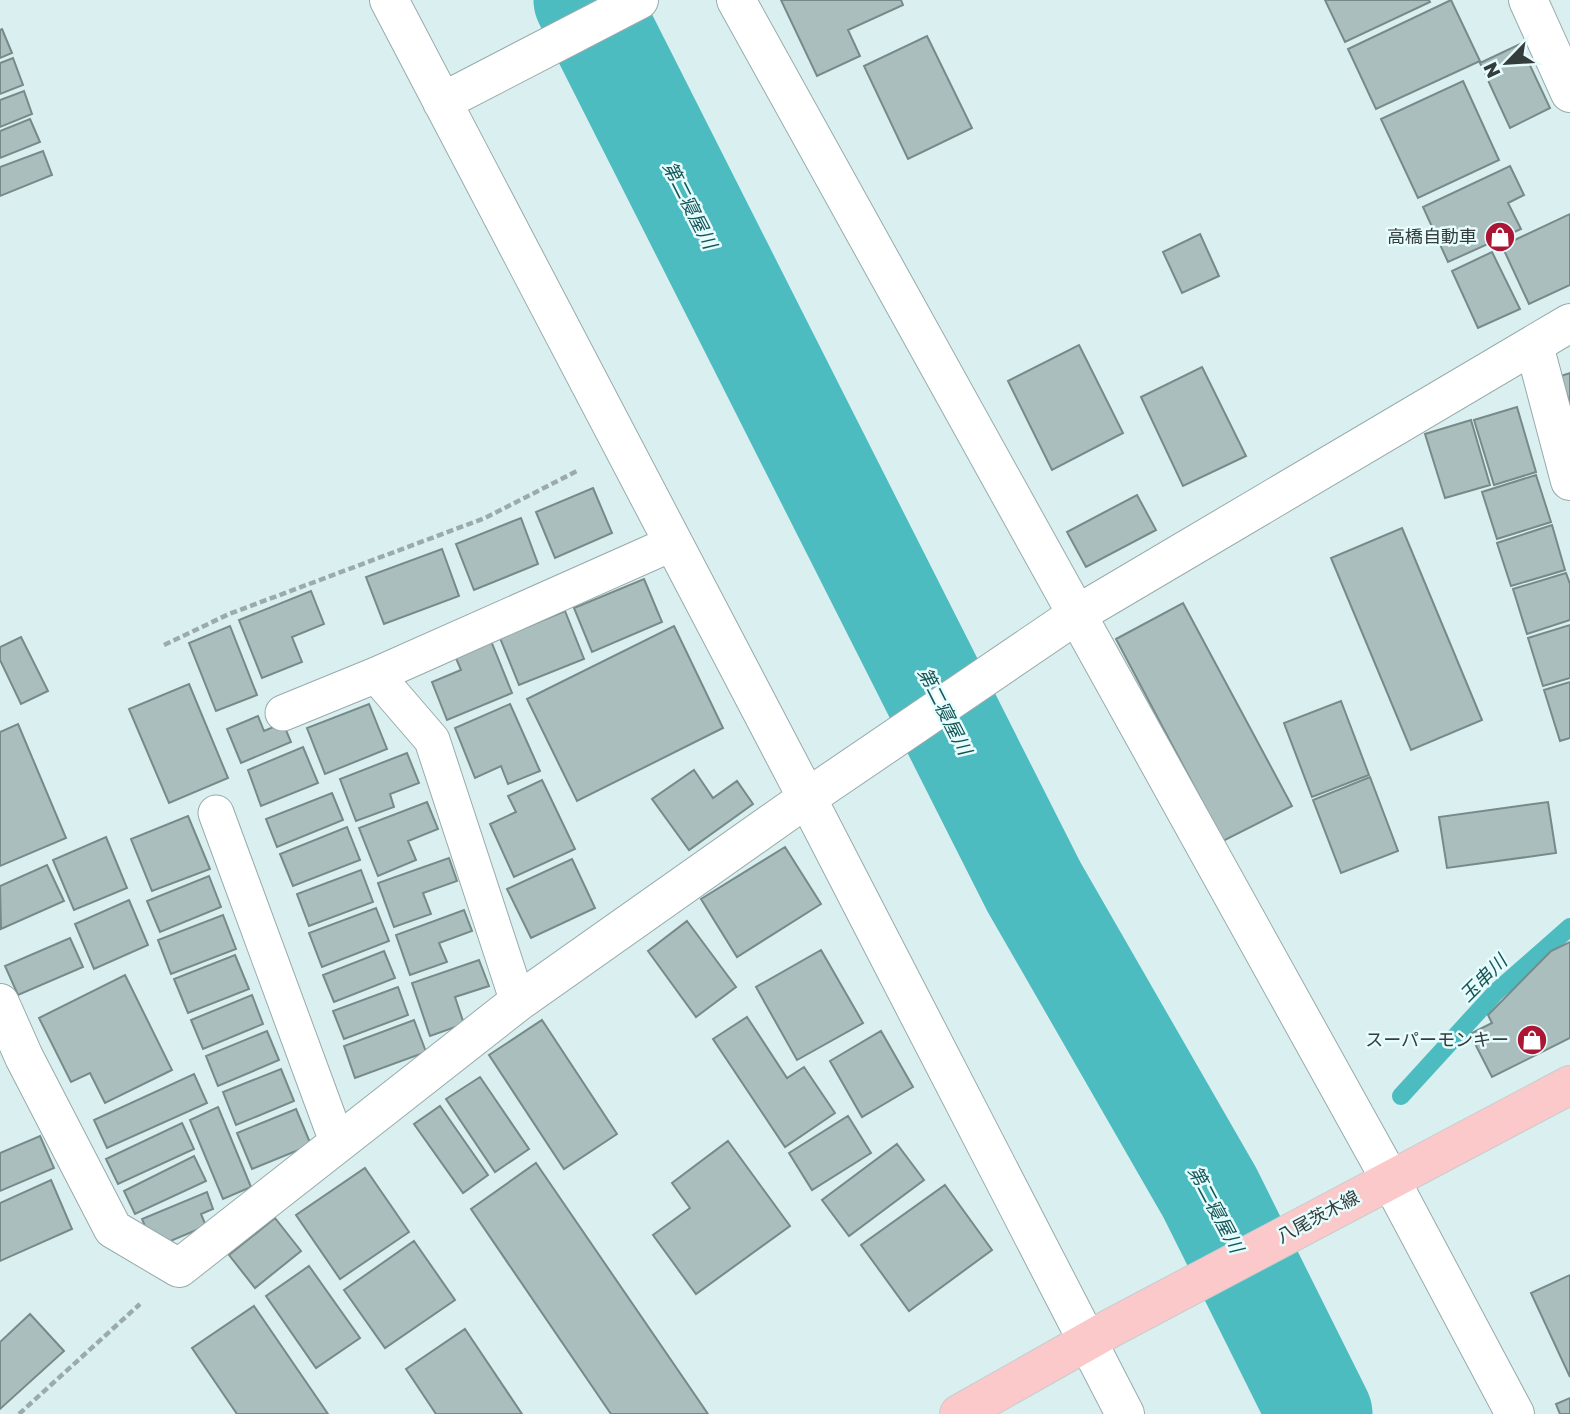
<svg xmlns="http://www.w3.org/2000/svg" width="1570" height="1414" viewBox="0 0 1570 1414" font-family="'Golos Text','Noto Sans JP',sans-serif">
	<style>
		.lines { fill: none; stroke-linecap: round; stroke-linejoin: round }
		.stream { stroke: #4cbcc0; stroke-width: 18 }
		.river { stroke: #4cbcc0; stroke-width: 105 }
		.building { fill: #aabebe; stroke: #778a8a; stroke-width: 2 }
		.lane-casing { stroke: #98abac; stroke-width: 37 }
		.street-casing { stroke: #98abac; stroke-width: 40 }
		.primary-casing { stroke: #cacccc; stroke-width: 40 }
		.path { stroke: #9babab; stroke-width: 4.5; stroke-dasharray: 7 3.5; stroke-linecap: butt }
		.lane { stroke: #fff; stroke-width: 35 }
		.street { stroke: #fff; stroke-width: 38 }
		.primary { stroke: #fbc9ca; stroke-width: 38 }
		.labels { text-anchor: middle; stroke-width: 5; stroke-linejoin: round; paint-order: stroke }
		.poi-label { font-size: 18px; fill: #343c3c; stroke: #e7fcfd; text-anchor: end }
		.street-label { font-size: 18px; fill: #343c3c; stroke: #e7fcfd }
		.water-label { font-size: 19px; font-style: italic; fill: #145557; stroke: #e7fcfd }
	</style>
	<rect width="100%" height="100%" fill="#daefef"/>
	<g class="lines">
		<path class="stream" d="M1401,1096L1496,992L1570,927"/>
		<path class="river" d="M586,0L1034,887L1210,1193L1320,1414"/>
	</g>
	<path class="building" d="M781,0H901L903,5L848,30L860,56L817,76Z
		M1325,0H1429L1430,2L1345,42Z
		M1451,0L1480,61L1376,109L1348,49Z
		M2,29L12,53L0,58V30Z
		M927,36L972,128L908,159L864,66Z
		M1520,44L1550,108L1510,128L1480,63Z
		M13,58L23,85L0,94V63Z
		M1463,81L1499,160L1418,198L1381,119Z
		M24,91L32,114L0,127V100Z
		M30,119L40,142L0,158V131Z
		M43,151L52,175L0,196V167Z
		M1510,166L1524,195L1508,203L1521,229L1448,262L1423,207Z
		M1570,214V285L1529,304L1502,246Z
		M1200,234L1219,276L1182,293L1163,252Z
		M1492,252L1520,309L1478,328L1452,271Z
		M1079,345L1123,433L1052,470L1008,381Z
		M1202,367L1246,456L1183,486L1141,397Z
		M1570,373V405L1561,376Z
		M1517,407L1536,472L1494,485L1474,420Z
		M1471,420L1490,485L1445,498L1425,434Z
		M1536,475L1551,522L1497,539L1482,492Z
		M593,488L612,533L555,558L536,512Z
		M1137,495L1156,530L1086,567L1067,532Z
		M521,518L538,564L474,590L456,544Z
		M1552,525L1565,570L1511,586L1497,543Z
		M1402,528L1482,720L1411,750L1331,558Z
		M442,549L459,596L384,624L366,577Z
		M1566,573L1570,584V620L1527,634L1513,589Z
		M644,579L662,622L592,652L574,608Z
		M311,591L324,624L292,637L302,662L262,678L239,620Z
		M1183,603L1292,806L1223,841L1116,639Z
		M565,611L584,659L519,685L500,638Z
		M1570,625V678L1543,686L1528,638Z
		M230,626L257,695L216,711L189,643Z
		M674,626L723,728L577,801L527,699Z
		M489,636L512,693L447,720L432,682L461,670L453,651Z
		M21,637L48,691L21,704L0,660V647Z
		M1570,682V738L1560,741L1544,690Z
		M189,684L228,778L169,803L129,709Z
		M1341,701L1369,775L1312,797L1284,723Z
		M369,704L387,749L325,774L307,728Z
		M510,704L540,771L508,784L501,766L475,778L455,728Z
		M258,716L264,731L283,723L291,742L241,763L227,729Z
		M18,724L66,838L0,866V732Z
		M303,747L318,783L261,806L248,770Z
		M407,753L419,783L390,794L394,807L356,821L340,779Z
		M694,770L713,798L737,781L753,804L689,850L652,799Z
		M1370,777L1398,851L1341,873L1313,800Z
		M542,780L575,849L514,877L490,824L516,812L508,796Z
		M332,793L343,820L277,847L266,819Z
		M427,802L438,829L408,841L416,860L378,876L359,828Z
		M1548,802L1556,853L1447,868L1439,817Z
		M188,816L210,869L152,891L131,839Z
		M347,827L360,860L293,886L280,854Z
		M106,837L127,888L74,910L53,860Z
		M785,847L821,904L737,957L701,899Z
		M449,858L457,881L423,893L431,914L394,927L378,883Z
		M572,859L595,908L531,938L507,889Z
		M47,865L64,901L1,929L0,886Z
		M361,870L373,902L309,926L297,894Z
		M209,876L221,907L160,932L147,901Z
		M129,900L148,945L94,969L75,924Z
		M376,908L389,941L322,967L309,933Z
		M464,910L472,931L439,943L447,962L410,975L396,935Z
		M223,915L236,949L171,974L158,940Z
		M687,921L736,987L696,1017L648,951Z
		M70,938L83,967L18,995L5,966Z
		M1570,942V1038L1492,1077L1470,1034L1492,1023L1488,1015L1551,951Z
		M821,950L863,1023L797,1060L756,987Z
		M384,951L395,978L334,1002L323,975Z
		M235,955L249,989L188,1013L174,979Z
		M479,960L489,986L455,997L464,1024L430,1036L412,983Z
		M125,975L172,1070L105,1103L90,1073L71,1082L39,1018Z
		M398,987L408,1015L344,1039L333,1011Z
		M252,995L263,1024L203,1049L191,1020Z
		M747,1017L787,1078L804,1067L835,1113L785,1147L713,1039Z
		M414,1020L426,1052L355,1078L344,1046Z
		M542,1020L617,1134L564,1169L489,1055Z
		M267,1031L279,1060L218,1086L206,1056Z
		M881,1031L913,1087L862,1117L830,1061Z
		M281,1069L294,1101L236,1125L223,1092Z
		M194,1074L207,1103L107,1148L94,1120Z
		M480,1077L529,1149L495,1172L446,1099Z
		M440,1106L488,1175L463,1193L414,1124Z
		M218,1107L251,1187L223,1199L190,1120Z
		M296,1109L311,1145L252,1169L237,1133Z
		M848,1116L871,1153L812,1190L789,1153Z
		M182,1123L194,1149L118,1184L106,1159Z
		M40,1136L54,1168L0,1191V1153Z
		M728,1141L790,1226L696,1294L653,1235L690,1208L672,1183Z
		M897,1144L924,1180L849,1236L822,1200Z
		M194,1156L206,1181L135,1214L124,1191Z
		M536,1163L708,1414H611L471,1209Z
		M365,1168L409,1232L340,1279L296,1215Z
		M51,1180L72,1229L0,1261V1203Z
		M945,1185L992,1250L909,1311L861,1245Z
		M207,1192L213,1209L201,1214L206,1226L154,1248L142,1219Z
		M275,1218L301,1251L255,1288L229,1255Z
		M414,1241L455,1300L385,1348L344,1290Z
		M309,1266L360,1338L316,1368L266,1296Z
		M1570,1275V1377L1531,1293Z
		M254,1306L328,1414H237L192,1348Z
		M30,1314L64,1351L0,1409V1342Z
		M465,1329L522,1414H436L406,1369Z
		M1570,1398V1414H1560L1556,1404Z"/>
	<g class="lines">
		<g class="lane-casing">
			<path id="lane" d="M376,675L432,740L518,1002
				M283,713L376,675L673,543
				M216,813L338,1144"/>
		</g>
		<g class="street-casing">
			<path id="street" d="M389,0L807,798L1125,1414
				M736,0L1390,1179L1515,1414
				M1528,0L1570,93
				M442,102L639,0
				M1534,345L1570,481
				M0,1003L24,1057L113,1229L179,1268L518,1002L807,798L1076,615L1570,323"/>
		</g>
		<g class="primary-casing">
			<path id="primary" d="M959,1414L1111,1328L1570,1085"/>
		</g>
		<path class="path" d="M164,645L229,614L485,518L579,470
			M19,1414L140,1304"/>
		<use href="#lane" class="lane"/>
		<use href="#street" class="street"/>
		<use href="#primary" class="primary"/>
	</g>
	<defs>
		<g id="shop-disc" transform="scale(1.575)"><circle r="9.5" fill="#ac1635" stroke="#e7fcfd"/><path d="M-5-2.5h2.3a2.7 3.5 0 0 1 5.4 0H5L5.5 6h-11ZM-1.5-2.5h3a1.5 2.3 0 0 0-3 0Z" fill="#fff"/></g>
	</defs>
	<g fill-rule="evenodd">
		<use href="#shop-disc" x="1500" y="237"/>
		<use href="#shop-disc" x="1532" y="1040"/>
	</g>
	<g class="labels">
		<g class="poi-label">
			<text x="1477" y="243">高橋自動車</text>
			<text x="1509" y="1046">スーパーモンキー</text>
		</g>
		<g class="street-label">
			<text transform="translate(1318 1217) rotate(-28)" y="6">八尾茨木線</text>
		</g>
		<g class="water-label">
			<text transform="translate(690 205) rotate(63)" y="7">第二寝屋川</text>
			<text transform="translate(945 711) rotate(63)" y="7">第二寝屋川</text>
			<text transform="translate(1483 978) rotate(-45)" y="7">玉串川</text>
			<text transform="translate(1216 1209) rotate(62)" y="7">第二寝屋川</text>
		</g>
	</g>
	<g transform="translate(1507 63) rotate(245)" stroke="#e7fcfd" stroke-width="5" paint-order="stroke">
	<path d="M0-5L12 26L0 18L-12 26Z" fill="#343c3c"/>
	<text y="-10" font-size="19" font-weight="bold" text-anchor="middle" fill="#343c3c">N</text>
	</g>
</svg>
